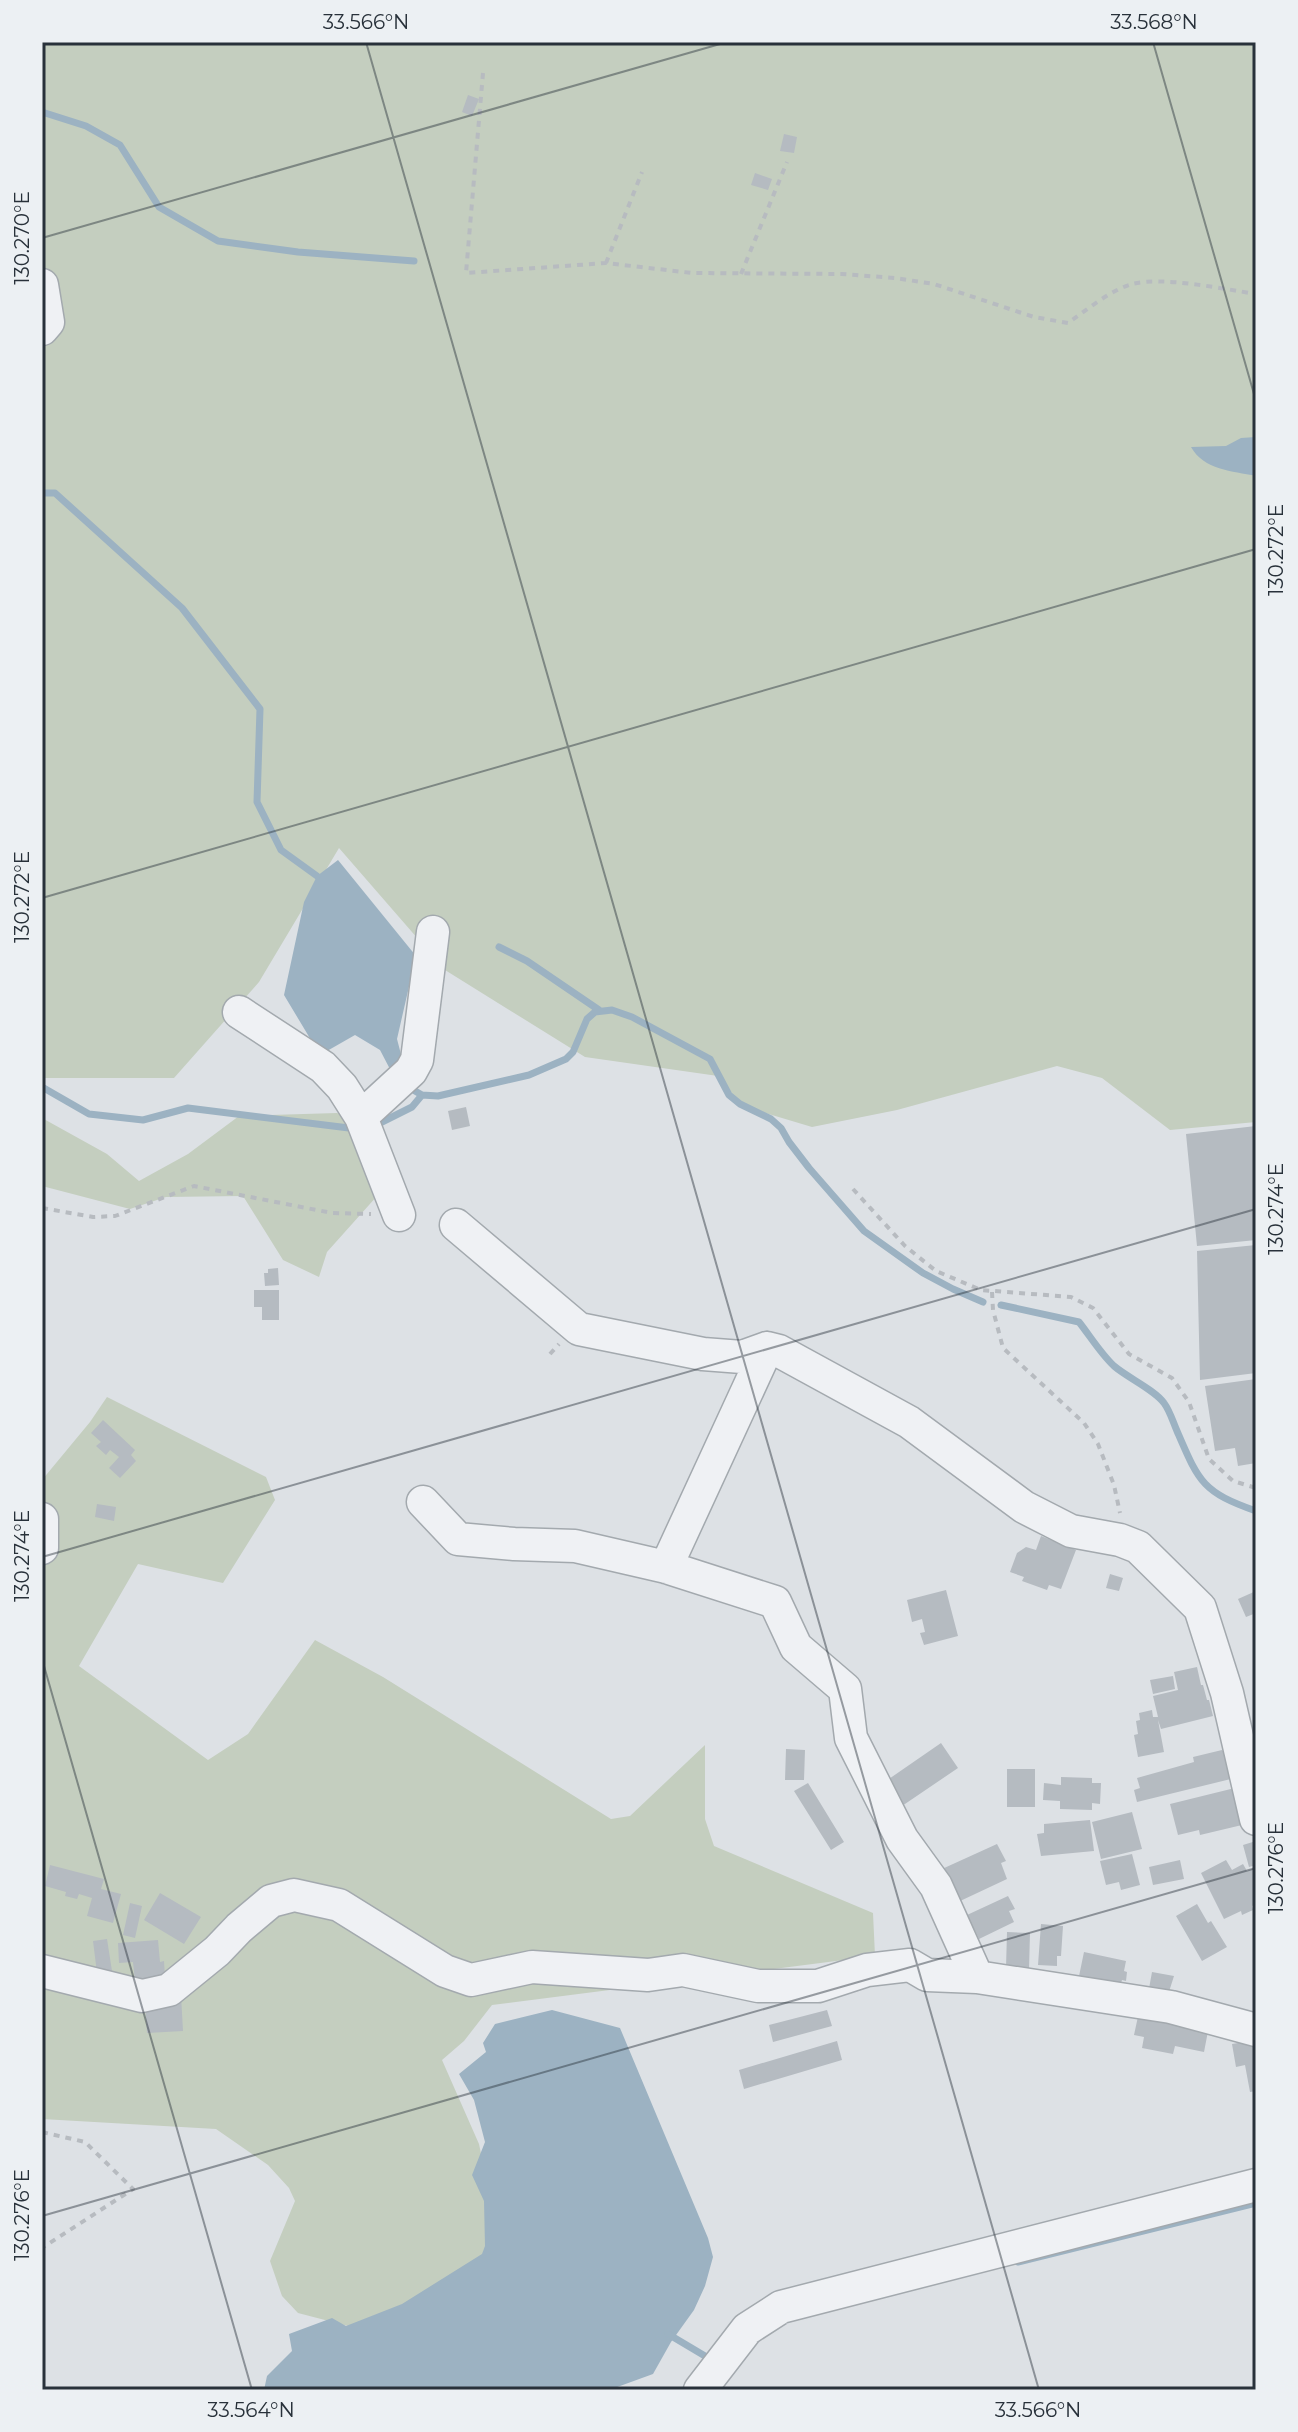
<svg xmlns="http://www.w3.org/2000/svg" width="1298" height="2432" viewBox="0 0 1298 2432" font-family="Montserrat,sans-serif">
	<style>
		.green { fill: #c4cebf }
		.water { fill: #9cb2c2 }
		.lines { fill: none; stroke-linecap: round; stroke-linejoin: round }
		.stream { stroke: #9cb2c2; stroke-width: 7 }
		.building { fill: #b5bbc1 }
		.minor-casing { stroke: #a3a9ae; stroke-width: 35 }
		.path { stroke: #b7bbc0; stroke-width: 4; stroke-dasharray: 6 6; stroke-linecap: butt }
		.minor { stroke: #eff1f4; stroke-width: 32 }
		.ticks { fill: none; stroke: #28313a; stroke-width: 2; stroke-opacity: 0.45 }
		.neatline { fill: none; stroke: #28313a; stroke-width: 3 }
		.ticks-label { font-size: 20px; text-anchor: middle; fill: #28313a }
	</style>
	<rect width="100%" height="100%" fill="#dde1e5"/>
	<path class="green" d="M42,42H1256V1122L1170,1130L1102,1078L1057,1066L897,1110L812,1127L742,1106L718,1076L585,1057L445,970L339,848L259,982L174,1078H42Z
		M337,1113L374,1128L386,1186L327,1252L319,1277L283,1260L243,1196L166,1197L130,1209L42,1186V1118L107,1154L139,1181L188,1154L239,1116Z
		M107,1397L266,1477L275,1500L223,1583L138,1564L79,1666L208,1760L248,1734L315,1640L383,1677L611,1819L630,1816L705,1745V1819L714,1846L873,1913L875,1956L492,2005L464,2041L442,2060L479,2144L487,2182L485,2256L401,2308L348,2326L298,2313L282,2296L270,2261L295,2201L289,2188L268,2165L216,2129L42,2119V1480L90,1422Z"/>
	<path class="water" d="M1256,437V476C1232,471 1204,470 1191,447L1226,446L1241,438Z
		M338,860L416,956L397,1039L404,1066L392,1073L380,1050L355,1035L320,1055L284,995L304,902L317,876Z
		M552,2010L620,2028L708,2238L713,2257L705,2286L694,2310L671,2342L653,2374L609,2390H264L267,2376L292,2351L289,2334L332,2318L346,2326L402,2304L482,2254L485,2246L484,2201L472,2175L485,2142L474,2100L459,2074L486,2052L483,2043L495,2024Z"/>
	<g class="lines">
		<path class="stream" d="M42,112L86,126L120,145L159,207L218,241L298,252L414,261
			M42,493H55L182,608L260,709L257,802L281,850L317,876
			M499,947L527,961L599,1010
			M410,1082L415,1091L422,1095L438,1096L529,1075L566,1059L573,1052L587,1019L595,1012L612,1010L632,1017L710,1059L729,1095L740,1104L771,1119L781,1128L789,1142L809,1168L864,1231L923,1273L953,1289L983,1302
			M42,1087L89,1114L143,1120L188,1108L357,1129
			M374,1126L412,1107L422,1095
			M1001,1305L1079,1322C1090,1336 1101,1354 1114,1366C1128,1378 1155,1390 1164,1403C1170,1411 1173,1422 1177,1431C1199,1482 1202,1492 1256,1511
			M1018,2262L1256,2203
			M668,2334L710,2359"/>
	</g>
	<path class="building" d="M468,95L479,99L472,116L462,112Z
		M784,134L797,137L794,153L780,151Z
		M755,173L772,179L768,190L751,185Z
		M466,1107L470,1126L452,1130L448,1111Z
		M1256,1126V1240L1197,1246L1186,1134Z
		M1256,1245V1373L1200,1380L1197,1251Z
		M278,1268L279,1285L265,1286L264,1273H268V1269Z
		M254,1290H279V1320H262V1307H254Z
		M1256,1379V1463L1238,1466L1235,1448L1215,1451L1205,1386Z
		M103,1420L135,1450L131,1455L136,1461L120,1478L109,1468L119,1457L110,1450L106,1455L96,1446L101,1442L91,1433Z
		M97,1504L116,1507L114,1521L95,1517Z
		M1041,1536L1076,1550L1061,1589L1049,1585L1047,1590L1022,1581L1024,1577L1010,1572L1017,1553L1026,1547L1036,1550Z
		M1110,1574L1123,1578L1119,1591L1106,1588Z
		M946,1590L958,1636L924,1645L920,1633L925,1632L922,1619L912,1622L907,1600Z
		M1256,1591V1613L1246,1617L1238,1599Z
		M1197,1667L1201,1685H1203L1207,1700H1209L1213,1716L1161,1729L1158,1720L1164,1752L1138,1757L1134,1735L1138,1734L1136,1721L1140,1720L1139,1713L1152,1710L1153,1717H1158L1153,1696L1178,1690L1174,1672Z
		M1173,1676L1175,1689L1153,1694L1150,1680Z
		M941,1743L958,1768L902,1806L886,1781Z
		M786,1749L805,1750L804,1780H785Z
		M1222,1750L1236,1766L1239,1777L1137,1802L1134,1790L1140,1788L1137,1778L1194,1762L1193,1757Z
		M1007,1769H1035V1807H1007Z
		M1061,1777L1092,1778V1783H1101L1100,1804L1092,1803V1810L1060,1809V1801L1043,1800L1044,1783L1061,1785Z
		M808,1783L844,1842L831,1850L794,1791Z
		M1243,1786L1242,1825L1200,1835L1199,1830L1178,1835L1170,1804Z
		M1132,1812L1142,1849L1101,1859L1092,1822Z
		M1090,1820L1094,1851L1041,1856L1037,1834L1044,1833V1824Z
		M1256,1841V1865L1249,1867L1243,1845Z
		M997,1844L1006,1861L1001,1863L1007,1879L958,1902L942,1869Z
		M1132,1854L1140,1885L1121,1890L1119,1882L1106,1885L1100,1861Z
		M1180,1860L1184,1879L1153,1885L1149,1867Z
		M1226,1860L1232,1870L1243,1864L1247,1871L1256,1867V1904L1252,1906L1253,1910L1242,1915L1241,1911L1224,1919L1201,1873Z
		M50,1865L104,1879L101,1889L121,1894L113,1923L87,1916L92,1898L79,1894L77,1899L65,1896L66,1892L45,1886Z
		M160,1893L201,1917L184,1944L144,1920Z
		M1008,1896L1015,1909L1009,1911L1014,1922L979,1939L967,1915Z
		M130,1903L142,1906L135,1938L123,1935Z
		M1197,1904L1208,1923L1211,1921L1227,1947L1202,1961L1176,1916Z
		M1041,1924L1063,1926L1061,1956H1057V1966L1038,1965Z
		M1007,1932L1030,1933L1029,1970L1006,1968Z
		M107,1939L112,1971L97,1973L93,1941Z
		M158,1940L160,1962L164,1961L165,1978L135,1981L133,1962L119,1963L118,1943Z
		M1084,1952L1126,1961L1124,1971L1127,1972L1126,1981L1122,1980L1119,1989L1078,1981Z
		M1152,1972L1174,1976L1167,1998L1148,1994Z
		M181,1995L183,2031L147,2033L145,2003Z
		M827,2010L832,2026L773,2042L769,2025Z
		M1139,2012L1209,2026L1204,2052L1175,2046L1173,2054L1142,2048L1144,2037L1134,2035Z
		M1256,2040V2091L1250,2092L1245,2065L1236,2067L1232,2044Z
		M837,2041L842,2060L744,2089L739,2070Z"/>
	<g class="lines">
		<g class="minor-casing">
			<path id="minor" d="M42,285L48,322L42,329
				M239,1012L323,1067L342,1087L361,1117
				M399,1215L361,1117L411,1071L417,1060L433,932
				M456,1225L579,1329L703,1354L742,1357L767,1348L779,1351L909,1422L1024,1507L1071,1531L1120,1540L1138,1547L1200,1608L1227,1693L1256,1819
				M423,1502L458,1539L514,1544L575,1546L666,1567L775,1602L796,1647L845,1689L851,1738L902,1839L936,1886L977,1977
				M42,1519V1548
				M666,1567L767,1348
				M42,1971L142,1996L169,1990L217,1951L239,1928L271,1901L294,1895L339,1905L445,1971L471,1980L532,1967L648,1975L683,1970L758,1986H818L867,1970L910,1965L927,1975L977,1977L1171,2007L1256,2030
				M700,2390L747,2329L781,2307L1256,2185"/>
		</g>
		<path class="path" d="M483,73L466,273L606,263L692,273L842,274L895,278L934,284L1034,317L1068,323C1088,309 1109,291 1132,284C1162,276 1224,289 1256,294
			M606,263L642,172
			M741,274L787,162
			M853,1189L905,1246L936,1271L981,1290L1071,1297L1093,1308L1129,1354L1172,1378L1189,1402L1209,1459L1233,1481L1256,1488
			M42,1208L93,1217L115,1216L194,1186L332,1213L371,1214
			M992,1292L993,1310L1003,1348L1084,1423L1098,1444L1114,1485L1120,1513
			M550,1354L559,1344
			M42,2132L85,2142L133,2189L42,2248"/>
		<use href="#minor" class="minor"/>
	</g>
	<path class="ticks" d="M366,42L1039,2390M1153,42L1256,401M42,238L727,42M42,898L1256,549M42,1557L1256,1209M42,1659L252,2390M42,2216L1256,1868"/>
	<rect width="1298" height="2432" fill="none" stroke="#ecf0f3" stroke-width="88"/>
	<rect x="44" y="44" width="1210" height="2344" class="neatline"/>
	<g class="ticks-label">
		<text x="366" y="29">33.566°N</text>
		<text x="1154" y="29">33.568°N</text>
		<text transform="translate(22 238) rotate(-90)" y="7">130.270°E</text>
		<text transform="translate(1276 550) rotate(-90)" y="7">130.272°E</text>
		<text transform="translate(22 897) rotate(-90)" y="7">130.272°E</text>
		<text transform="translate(1276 1209) rotate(-90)" y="7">130.274°E</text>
		<text transform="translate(22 1556) rotate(-90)" y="7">130.274°E</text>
		<text transform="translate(1276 1868) rotate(-90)" y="7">130.276°E</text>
		<text transform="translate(22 2215) rotate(-90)" y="7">130.276°E</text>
		<text x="251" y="2417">33.564°N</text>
		<text x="1038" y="2417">33.566°N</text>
	</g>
</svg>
